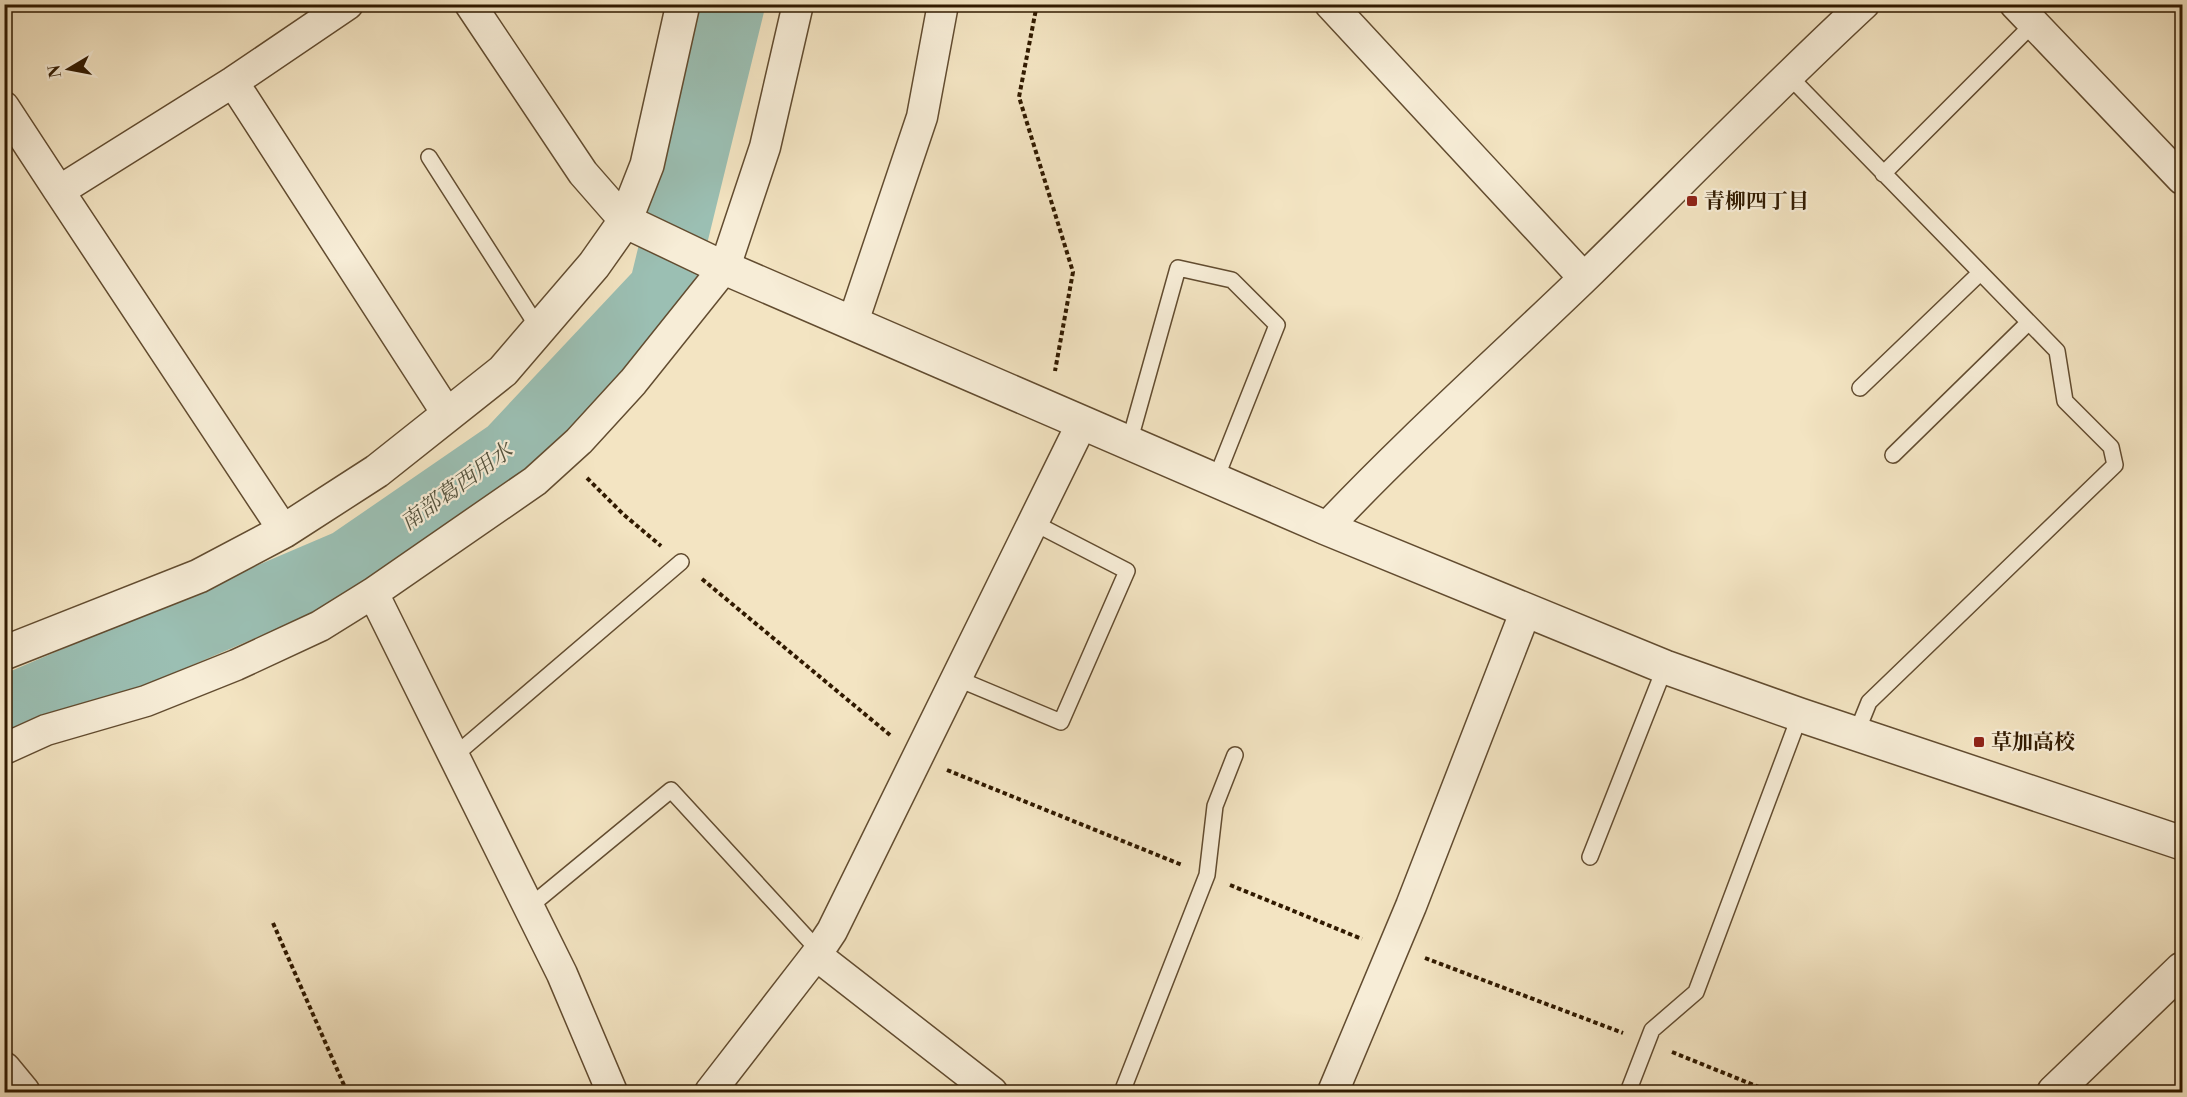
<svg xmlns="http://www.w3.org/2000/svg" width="2187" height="1097" viewBox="0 0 2187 1097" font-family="'Libre Bodoni','Noto Serif JP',serif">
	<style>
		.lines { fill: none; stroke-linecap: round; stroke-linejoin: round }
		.river { stroke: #9bbfb3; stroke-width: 66 }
		.service-casing { stroke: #624c30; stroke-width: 18 }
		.minor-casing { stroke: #624c30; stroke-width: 33 }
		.tertiary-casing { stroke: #624c30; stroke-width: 36 }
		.path { stroke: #311a00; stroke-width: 4; stroke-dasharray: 4.5 3; stroke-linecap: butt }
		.service { stroke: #f7edd7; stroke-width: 15 }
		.minor { stroke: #f7edd7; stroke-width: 30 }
		.tertiary { stroke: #f7edd7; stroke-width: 33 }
		.poi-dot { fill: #8f2418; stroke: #f7edd7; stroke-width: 2 }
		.labels { text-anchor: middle; stroke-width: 4.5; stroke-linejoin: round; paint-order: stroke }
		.poi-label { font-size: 21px; font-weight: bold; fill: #311a00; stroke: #f7edd7; text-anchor: start }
		.water-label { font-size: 22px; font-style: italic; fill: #56543f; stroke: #f7edd7 }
	</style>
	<rect width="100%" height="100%" fill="#f3e4c2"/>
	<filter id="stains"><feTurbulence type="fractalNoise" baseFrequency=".00333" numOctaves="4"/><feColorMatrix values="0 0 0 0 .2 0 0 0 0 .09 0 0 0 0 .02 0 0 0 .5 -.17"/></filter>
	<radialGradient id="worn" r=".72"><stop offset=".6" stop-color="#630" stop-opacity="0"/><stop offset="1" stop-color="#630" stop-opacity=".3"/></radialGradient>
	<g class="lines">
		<path class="river" d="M4,710L349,562L509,452L662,289L732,4"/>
		<g class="service-casing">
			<path id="service" d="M1788,75L2057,351L2065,401L2111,447L2115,465L1869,702L1856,734
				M429,157L539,329
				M1883,174L2033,24
				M1860,388L1980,273
				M1129,443L1178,268L1232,280L1277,325L1215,481
				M1893,455L2028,323
				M956,678L1061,722L1127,571L1034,523
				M454,756L681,562
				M1590,857L1665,667
				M529,907L671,790L819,951
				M1122,1092L1207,875L1215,806L1235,755
				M1628,1092L1652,1030L1696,992L1800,715"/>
		</g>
		<g class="minor-casing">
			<path id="minor" d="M470,4L583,173L625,221
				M1330,4L1584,278
				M2015,4L2182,179
				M233,82L448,415
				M4,107L59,191L233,82L348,4
				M59,191L284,531
				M853,322L922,117L943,4
				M1326,528C1408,441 1498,361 1584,278C1677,187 1768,93 1864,4
				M373,593L562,974L612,1092
				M4,749L46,730L146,701L236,665L320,626L373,593L535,481L579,441L633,382L725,267L765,147L798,4
				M816,955L992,1092
				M710,1092L816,955L832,931L1082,423
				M1333,1092L1411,906L1526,610"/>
		</g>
		<g class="tertiary-casing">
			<path id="tertiary" d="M625,221L711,262L1326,528L1665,667L1800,715L2182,843
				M4,653L199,576L284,531L377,471L503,371L594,265L625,221L647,165L683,4
				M4,1069L23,1092
				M2054,1092L2182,969"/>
		</g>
		<path class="path" d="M1037,4L1019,97L1073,272L1055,371
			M587,478L623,514L661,546
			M702,579L890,735
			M947,770L1182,865
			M1230,885L1362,939
			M273,923L347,1092
			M1425,958L1623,1033
			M1672,1052L1771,1092"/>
		<use href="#service" class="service"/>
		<use href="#minor" class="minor"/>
		<use href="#tertiary" class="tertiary"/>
	</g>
	<g class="poi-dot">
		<rect x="1686" y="195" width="12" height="12" rx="3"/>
		<rect x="1973" y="736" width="12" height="12" rx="3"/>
	</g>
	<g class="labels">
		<g class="poi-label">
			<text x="1704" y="208">青柳四丁目</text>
			<text x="1991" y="749">草加高校</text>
		</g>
		<g class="water-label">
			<text transform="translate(456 486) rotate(-36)" y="8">南部葛西用水</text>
		</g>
	</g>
	<rect width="2187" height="1097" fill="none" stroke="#f3e4c2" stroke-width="24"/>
	<rect x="6" y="6" width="2175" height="1085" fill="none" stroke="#311a00" stroke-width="3"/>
	<rect x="12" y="12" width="2163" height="1073" fill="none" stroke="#311a00" stroke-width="1.5"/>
	<g transform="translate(69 69) rotate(260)" stroke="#f7edd7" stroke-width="4.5" paint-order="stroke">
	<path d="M0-4.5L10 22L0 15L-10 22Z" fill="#311a00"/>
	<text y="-9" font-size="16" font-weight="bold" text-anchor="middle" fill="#311a00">N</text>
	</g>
	<rect width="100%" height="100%" filter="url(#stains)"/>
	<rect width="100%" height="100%" fill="url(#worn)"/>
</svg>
